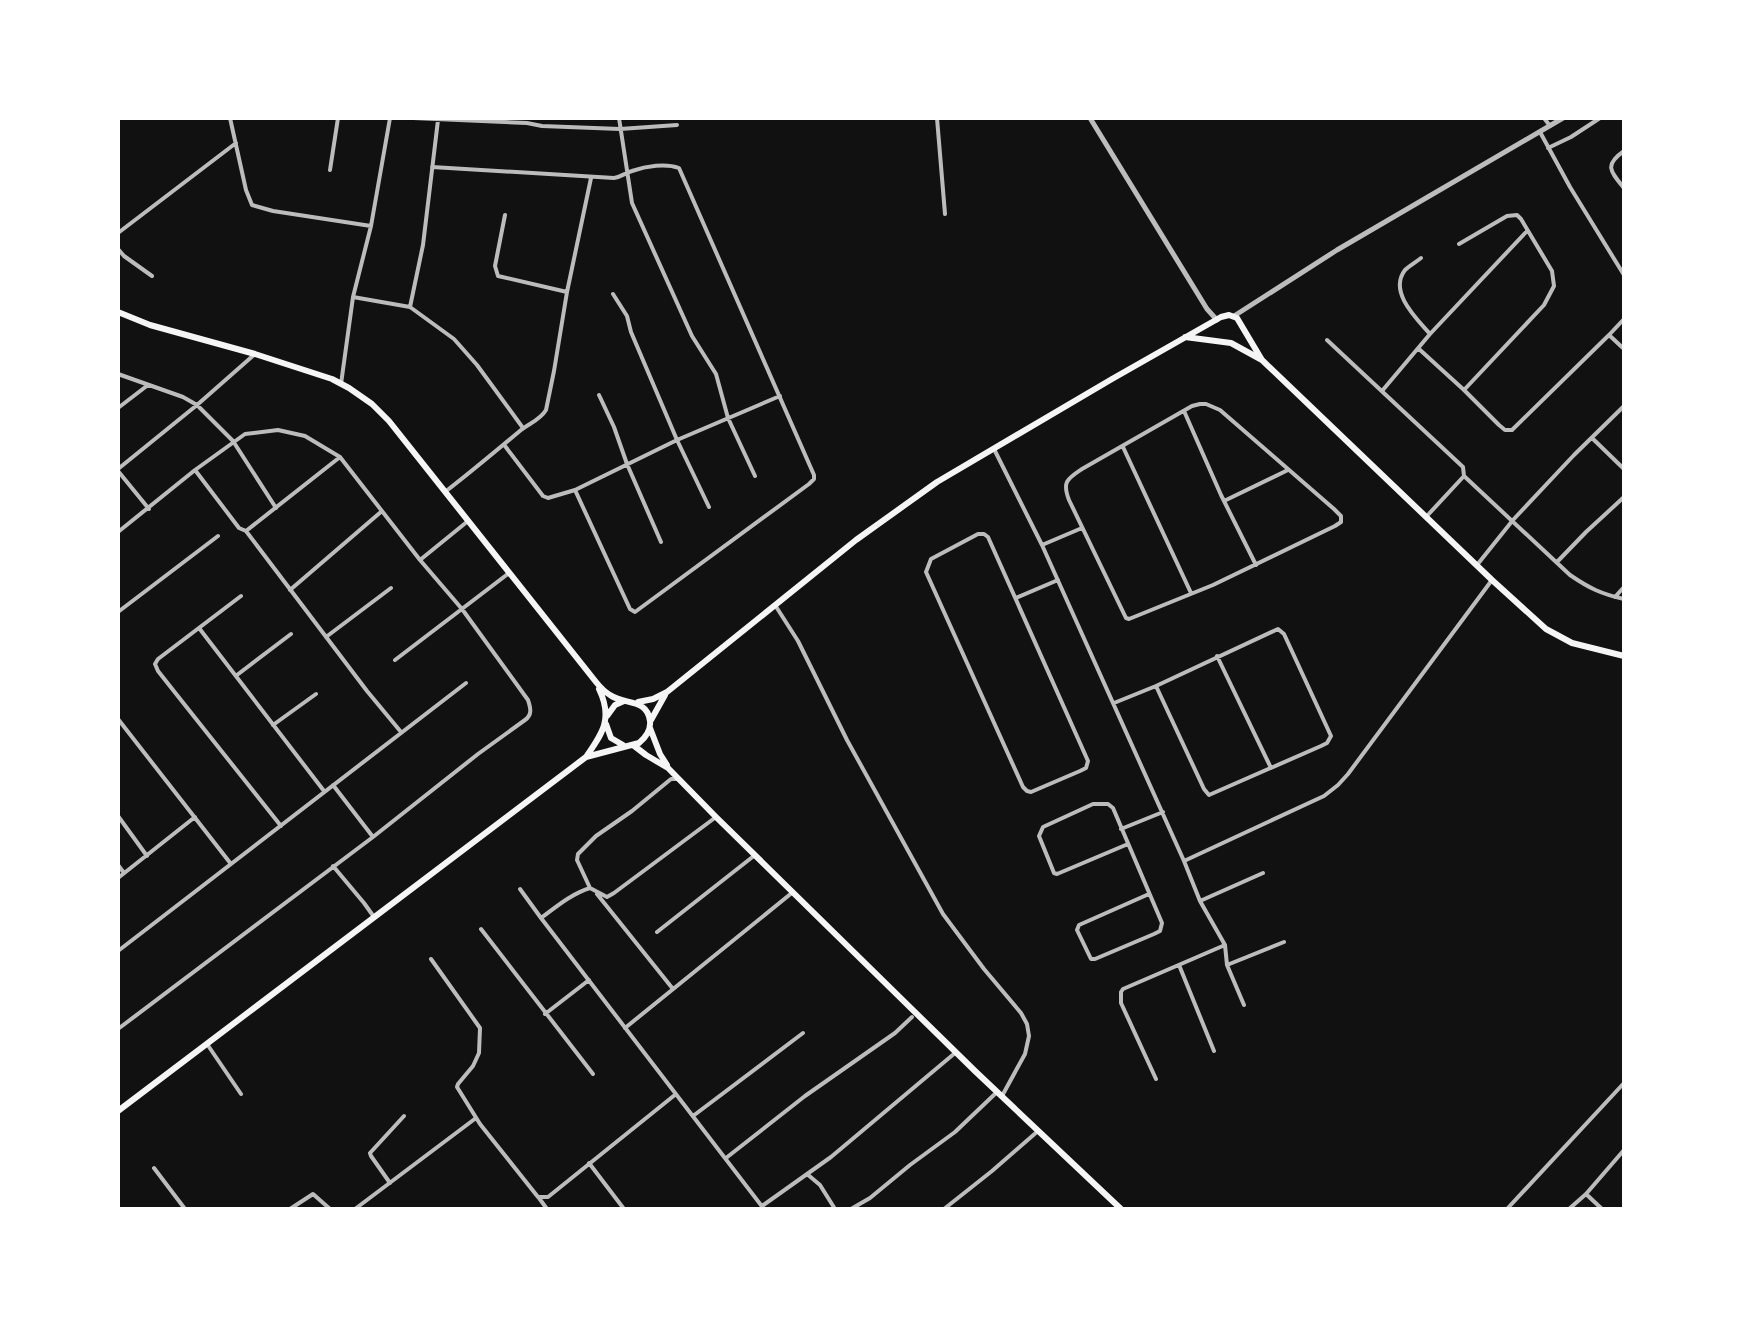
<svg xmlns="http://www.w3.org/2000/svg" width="1742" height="1327" viewBox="0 0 1742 1327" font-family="Rubik,sans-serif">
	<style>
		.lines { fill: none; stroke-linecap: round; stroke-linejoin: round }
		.minor { stroke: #bcbcbc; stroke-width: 4 }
		.tertiary { stroke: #bcbcbc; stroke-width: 5 }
		.secondary { stroke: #f5f5f5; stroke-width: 6 }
	</style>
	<rect width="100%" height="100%" fill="#111"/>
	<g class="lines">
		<path class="minor" d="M230,118L246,190L252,205L273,211L371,226
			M413,118L527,123L542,126L620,129L677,125
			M619,118L632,203L692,336L716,374L728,418L755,476
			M937,118L945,214
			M1544,118L1550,126
			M1540,132L1570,187L1624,275
			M1548,148L1571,137L1600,118
			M1624,151C1604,165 1610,171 1624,188
			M432,167L614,178C621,177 625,173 632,171C646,166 666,163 679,168L814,475V479L809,484L635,612L630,609L575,490
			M330,170L338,118
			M505,215L495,266L498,276L567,292
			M118,233L236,143
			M1459,244L1507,216L1517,215L1521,219L1552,271L1554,286L1544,305L1464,390
			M118,249L124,256L152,276
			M1421,258C1416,262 1409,266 1405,270C1388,292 1417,319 1430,334
			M613,294L627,316L631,332L677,440L709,507
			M353,297L410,307L454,339L477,365L523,428
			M410,307L423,245L438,120
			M1609,335L1624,319
			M1327,340L1463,467L1464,476L1570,575C1589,588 1601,594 1624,599
			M1419,349L1464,390L1499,425L1505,430H1512L1609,335L1624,349
			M118,374L183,397L197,405L255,354
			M341,384L353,297L371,226L390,118
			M1382,391L1430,334L1527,231
			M599,395L614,427L627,464L661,542
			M1200,404H1206L1220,410L1334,509L1341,516V522L1335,526L1213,585L1129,619L1126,618L1069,500C1062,482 1067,479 1082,469L1192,406Z
			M118,408L148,385
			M1184,411L1221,495L1256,565
			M1592,438L1624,469
			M505,446L543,496L548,498L575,490L677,440L780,396
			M1123,447L1191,593
			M994,449L1042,545L1184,861L1324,796L1338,785L1348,774L1492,580
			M118,469L197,405L233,441L276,508
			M195,470L239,528L246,531L340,457
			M118,471L149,509
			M445,492C471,472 496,451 521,430C530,423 540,420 546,410L554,371L567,292L591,178
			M1224,501L1288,470
			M1426,517L1464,476
			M246,531L367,691L401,732
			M118,532L195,470L245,434L278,430L305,436L340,457L420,560L462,609L528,700C531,709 532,715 525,720L478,754L373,837L118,1029
			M978,534H984L988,537L1088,761L1086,768L1080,771L1031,792L1027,791L1023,787L926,572L931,559Z
			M1042,545L1082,528
			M420,560L468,521
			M1557,562L1586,532L1624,497
			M1477,565L1513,520L1574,455L1624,406
			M290,590L382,511
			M241,596L158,659L155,664L158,671L173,690L281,826
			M1615,597L1624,587
			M1016,598L1058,580
			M775,605L798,641L847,740L943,914L984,969L1021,1013L1027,1024L1029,1036L1025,1054L1002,1096
			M118,612L218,536
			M199,628L324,791
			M326,637L391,588
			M1217,656L1271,768
			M395,660L509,573
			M237,675L291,634
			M1114,703L1156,686L1278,629L1284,634L1331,736L1327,743L1321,746L1209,795L1204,789L1156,686
			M118,719L231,864
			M273,725L316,694
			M333,785L373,837
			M118,816L147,856
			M716,817L614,893L607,897L590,888C571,894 556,907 541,918L764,1209
			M1121,829L1163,812
			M1128,844L1057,874L1054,873L1039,836L1043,827L1093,804H1108L1113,808L1162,923L1160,931L1154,934L1095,959H1091L1077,930L1079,925L1149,894
			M1184,861L1200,901L1225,945L1227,965L1244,1005
			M118,865L124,873
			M333,866L364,903L374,917
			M118,878L195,817
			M590,888L577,860L578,854L596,836L632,811L671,779H679
			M520,889L541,918
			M597,894L673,989
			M1200,901L1263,873
			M481,929L593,1074
			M657,932L755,855
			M118,951L466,683
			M431,959L480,1028L479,1053L473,1066L458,1084L457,1087L480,1124L538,1197H548L676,1094
			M1179,965L1214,1051
			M1227,965L1284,942
			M545,1014L589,980
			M625,1028L793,892
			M207,1044L241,1094
			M1156,1079L1121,1003V992L1123,989L1225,945
			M693,1116L803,1033
			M726,1158L805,1096L895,1033L912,1017
			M589,1163L624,1209
			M154,1168L185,1209
			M807,1174L820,1185L835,1209
			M390,1183L371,1156L370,1153L404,1116
			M1586,1194L1602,1209
			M539,1198L547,1209
			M762,1206L831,1157L955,1053
			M290,1209L313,1194L330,1209
			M355,1209L476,1118
			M851,1209L870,1198L910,1165L955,1132L997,1092
			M944,1209L992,1171L1038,1131
			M1507,1209L1624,1083
			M1569,1209L1586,1194L1624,1150"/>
		<path class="tertiary" d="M1090,118L1207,309L1217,320
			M1234,316L1337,250L1563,118"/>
		<path class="secondary" d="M118,312L150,325L255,354L332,379L349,388L372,404L389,421L596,682C600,687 605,692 610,695C624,705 647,698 650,721C651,730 646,737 639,743L586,757
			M1185,337L1231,343L1262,360L1492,580L1546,629L1572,643L1624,656
			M638,702L653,699L667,692L856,540L937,482L1112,379L1221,317L1229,315L1237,318L1262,360
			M607,716L615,705L624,701
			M651,720L665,695
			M606,724L611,738L623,745
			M650,728L660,754L667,765
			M633,745L646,755L668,768L716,817L975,1071L1121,1209
			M118,1111L586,757C603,733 613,718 599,689"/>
	</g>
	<rect width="1742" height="1327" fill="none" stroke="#ffffff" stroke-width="240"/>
</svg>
